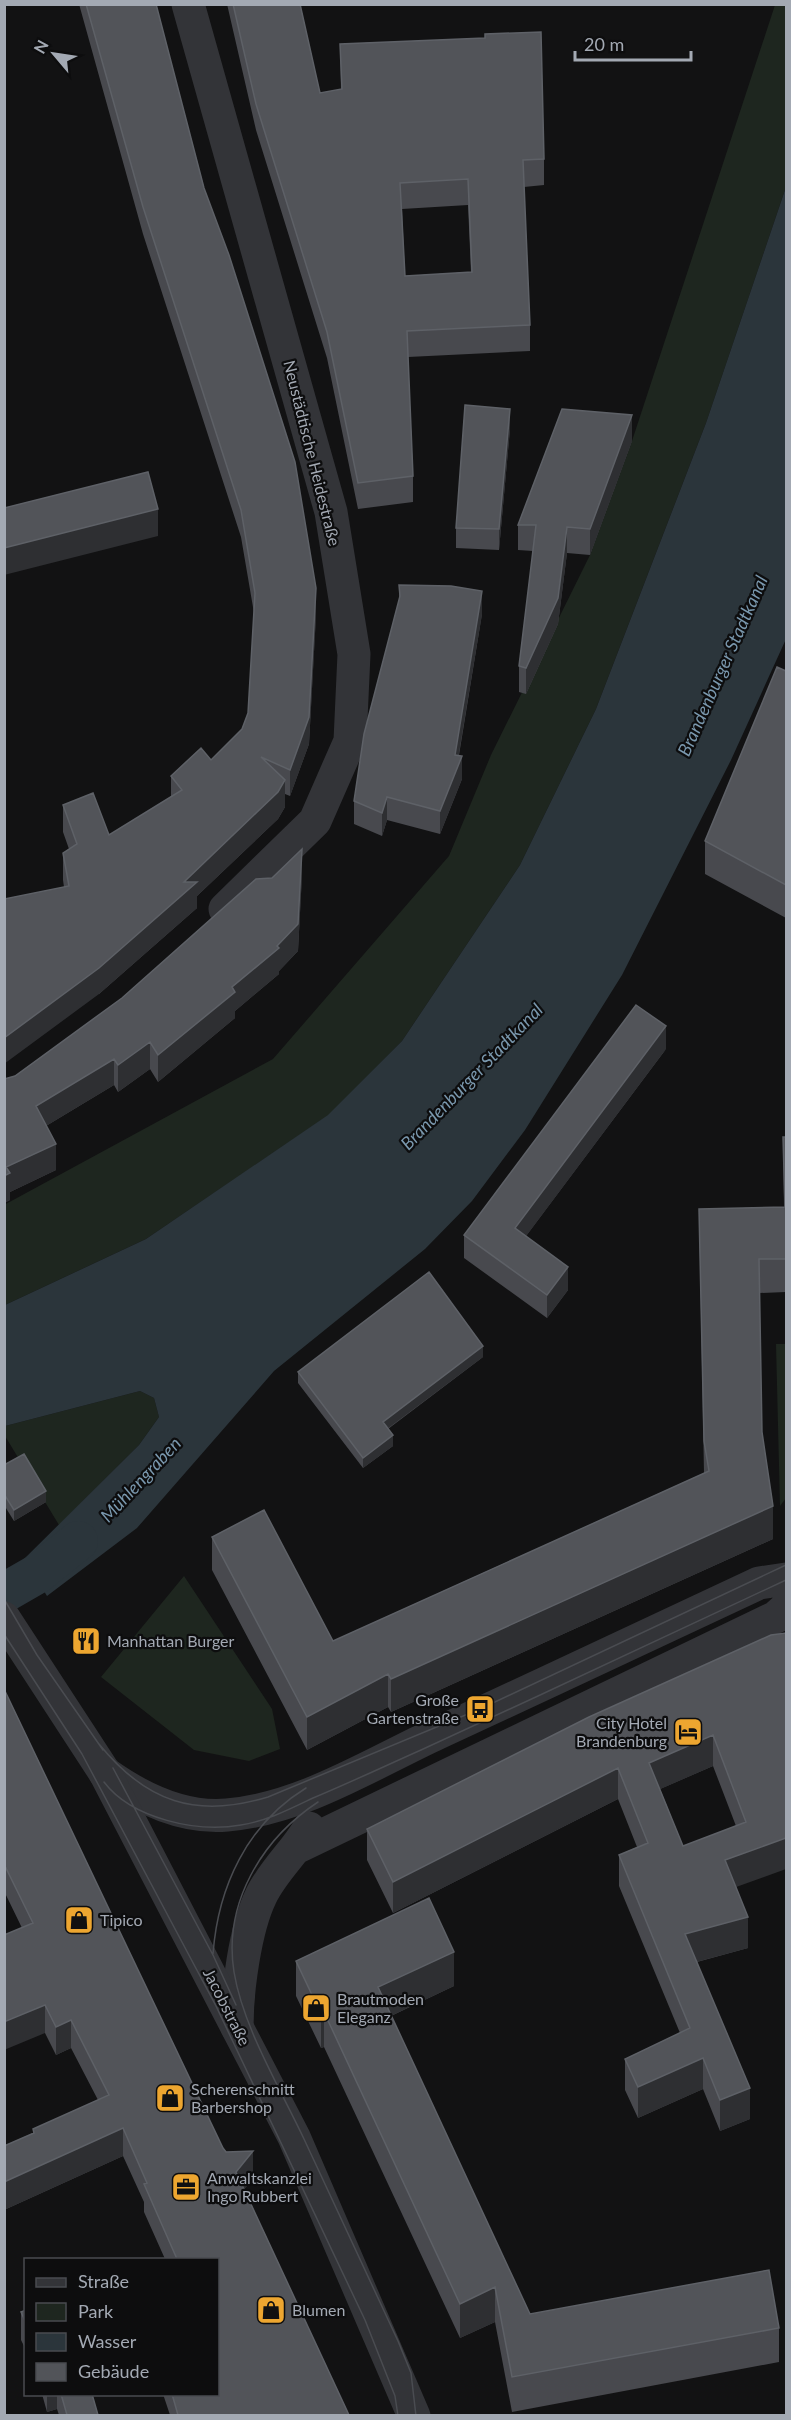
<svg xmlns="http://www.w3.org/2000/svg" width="791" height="2420" viewBox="0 0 791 2420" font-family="Lato,sans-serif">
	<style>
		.green { fill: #1e261f }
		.water { fill: #2b353b }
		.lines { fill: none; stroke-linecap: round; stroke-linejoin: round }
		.canal { stroke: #2b353b; stroke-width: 40 }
		.minor { stroke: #333438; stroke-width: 33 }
		.tertiary { stroke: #333438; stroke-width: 33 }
		.tram { stroke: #4a4c51; stroke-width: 1.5 }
		.wall { fill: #48494e; fill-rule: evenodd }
		.shaded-wall { fill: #2e2f32 }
		.building { fill: #525459; stroke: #5e6167; stroke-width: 1.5; fill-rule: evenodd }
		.labels { text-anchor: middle; stroke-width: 4.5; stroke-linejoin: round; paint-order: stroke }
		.street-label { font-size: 16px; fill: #a3a9b3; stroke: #0d0d0e }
		.poi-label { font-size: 16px; fill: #a3a9b3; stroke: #0d0d0e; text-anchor: start }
		.water-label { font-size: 18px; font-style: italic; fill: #7a98ae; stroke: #0d0d0e }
	</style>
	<rect width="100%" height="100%" fill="#121213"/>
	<path class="green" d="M775,5H786V187L706,423L596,709L520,865L402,1041L329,1115L146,1239L5,1305L4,1205L273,1059L449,856L491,755L590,555L632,441Z
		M776,1344H786V1498L780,1506Z
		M140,1391L154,1398L159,1417L139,1445L59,1525L5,1436V1426Z
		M184,1576L272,1709L280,1749L249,1761L194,1750L101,1677Z"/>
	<path class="water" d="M786,187V639L731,760L622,975L525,1130L472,1201L425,1249L274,1371L137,1528L47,1596L24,1559L139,1445L159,1417L154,1398L140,1391L5,1426V1305L146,1239L328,1115L402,1041L520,865L596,709L706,423Z"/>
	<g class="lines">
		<path class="canal" d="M4,1593L37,1574L78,1541"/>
		<path class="minor" d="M188,4L331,512L354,654L350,741L315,821L225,909
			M105,1773C140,1798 182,1819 227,1815C301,1809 371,1764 438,1733C545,1683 652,1634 759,1583L786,1579
			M298,1847L776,1617L786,1608
			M237,2027C237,1991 245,1929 261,1896C273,1871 295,1852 309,1828"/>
		<path class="tertiary" d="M4,1618L105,1773L294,2137L414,2416"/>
		<path class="tram" d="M4,1599L37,1655L103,1750
			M4,1634L82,1754L216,2006L365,2320L395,2396L398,2416
			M99,1744C146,1802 196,1819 268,1797L480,1709L786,1565
			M113,1768L213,1955L236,2005
			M104,1782C132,1819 198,1833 241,1825C267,1821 290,1809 313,1798C349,1783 385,1766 421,1750C543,1694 665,1637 786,1580
			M318,1802C262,1839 223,1903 234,1972C243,2027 280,2088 304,2139C335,2207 367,2274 398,2341L411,2373L416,2416
			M213,1954C218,1887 247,1824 306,1788"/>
	</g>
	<path class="wall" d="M79,4H156L316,615L309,744L290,796L285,794V807L278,819L197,896V908L99,994L64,887L63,880V853L69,849L63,832V805L109,835L171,797V776L211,760L242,729L248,713L254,613L241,537L143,234Z
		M227,4H300L320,93L341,90L340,44L544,159V185L524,187L530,325V351L408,357L413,476V502L358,509L327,358L256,130ZM468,205L471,272L405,276L402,209Z
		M510,429L499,550L456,548V528Z
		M632,441L590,555L567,553L558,624L526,694L519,692V666L533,551L518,550V525Z
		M399,585L482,614L459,755L462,779L440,834L387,820L382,836L354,824V801L399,602Z
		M786,671V918L705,874V841Z
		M302,875L298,951L279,971V974L235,1011V1018L158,1082L150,1069L118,1092L114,1085L46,1126L56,1170L10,1192V1200L4,1203V1079L15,1076L122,998L272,878Z
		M666,1049L526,1236L568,1290L547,1318L464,1258V1235Z
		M783,1137H786V1292L759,1293L762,1432L773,1539L391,1712L388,1707L307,1750L212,1570V1537L333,1641L704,1473L699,1209L784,1207Z
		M483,1357L388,1429L393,1446L363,1468L298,1383V1372Z
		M4,1465L46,1502L14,1521L4,1505Z
		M786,1633L736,1887L748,1948L697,1962L750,2119L720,2131L703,2089L638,2118L625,2090V2059L680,2033L619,1886V1855L637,1847L618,1799L393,1913L367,1860V1829ZM713,1766L736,1826L683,1846L660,1789Z
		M4,1689L223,2148L253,2179L244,2189L349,2415H170L163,2394H218V2259H165L144,2212V2202L123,2156L4,2210V2146L33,2133V2129L98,2100L71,2048L56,2055L45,2033L22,1928L4,1891Z
		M296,1961L454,1986L391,2016L530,2314L779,2328V2362L512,2412L495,2322L460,2338L324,2047L321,2048L296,1996Z
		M26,2310V2350L21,2340V2312Z
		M42,2394H92L98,2415H59L57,2409L47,2412Z"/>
	<path class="shaded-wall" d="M510,409V429L499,550V529Z
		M632,415V441L590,555V529Z
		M158,509V536L4,575V548Z
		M567,527V553L558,624L526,694V668Z
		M316,588V615L309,744L290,796V770Z
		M482,591V614L456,771L462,756V779L440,834V811L455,755Z
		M285,780V807L278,819L197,896V908L99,994L4,1064V1038L184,882Z
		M387,797V820L382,836V813Z
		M302,849V875L298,951L279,971V974L235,1011V1018L158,1082V1055L277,946Z
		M666,1026V1049L515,1251V1228Z
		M150,1042V1069L118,1092V1065Z
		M114,1059V1085L36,1132V1106Z
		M56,1144V1170L10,1192V1200L4,1203V1176L6,1167Z
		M568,1267V1290L547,1318V1295Z
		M483,1346V1357L383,1432V1422Z
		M393,1435V1446L363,1468V1458Z
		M46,1491V1502L14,1521V1510Z
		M773,1506V1539L391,1712V1679Z
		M388,1674V1707L307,1750V1717Z
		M713,1735V1766L649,1794V1763Z
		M618,1768V1799L393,1913V1882Z
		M786,1838V1869L725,1891V1860Z
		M748,1917V1948L685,1965V1934Z
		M454,1952V1986L378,2022V1987Z
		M45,2005V2033L4,2050V2022Z
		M324,2012V2047L321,2048V2014Z
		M71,2020V2048L56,2055V2027Z
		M703,2058V2089L638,2118V2087Z
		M750,2088V2119L720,2131V2100Z
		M123,2128V2156L4,2210V2182Z
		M253,2151V2179L236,2199V2172Z
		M495,2287V2322L460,2338V2304Z
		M47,2394H57V2409L47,2412Z"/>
	<path class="building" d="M86,4H156L204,188L229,255L295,462L316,588L309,717L290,770L261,757L285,780L278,792L184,882H197L99,968L4,1038V899L69,886L63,853L77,844L63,805L93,793L109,835L182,790L171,776L201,748L211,760L242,729L248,713L255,593L241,510L143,207Z
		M233,4H300L320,93L342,89L340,44L485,38V34L541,32L544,159L523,160L530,325L407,331L413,476L358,483L327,332L256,104ZM468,179L472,272L405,276L400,183Z
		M465,405L510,409L499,529L456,528Z
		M562,409L632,415L590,529L567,527L558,598L526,668L519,666L536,525H518Z
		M148,472L158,509L4,548V508Z
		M399,585L451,586L482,591L455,755L462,756L440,811L387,797L382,813L354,801L364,734L400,596Z
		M777,667L786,671V885L705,841Z
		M302,849L298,924L277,946L279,948L232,987L235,992L158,1055L150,1042L118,1065L114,1059L36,1106L56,1144L6,1167L10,1173L4,1176V1079L15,1076L122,998L256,879L272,878Z
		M636,1005L666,1026L515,1228L568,1267L547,1295L464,1235Z
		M783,1137H786V1259H759L762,1432L773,1506L391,1679L388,1674L307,1717L212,1537L264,1510L333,1641L709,1471L704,1441L699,1209L785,1207Z
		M429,1272L483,1346L383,1422L393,1435L363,1458L298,1372Z
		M24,1454L46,1491L14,1510L4,1494V1465Z
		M786,1633V1838L725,1860L748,1917L685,1934L750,2088L720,2100L703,2058L638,2087L625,2059L690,2028L619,1855L648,1843L618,1768L393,1882L367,1829L589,1717L771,1635ZM713,1735L746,1822L683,1846L649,1763Z
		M4,1689L223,2148L226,2152L253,2151L236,2172L349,2415H178L172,2394H218V2259H177L144,2184L147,2183L123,2128L4,2182V2146L34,2133L33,2129L109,2095L71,2020L56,2027L45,2005L4,2022V1935L33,1923L4,1864Z
		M429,1898L454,1952L378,1987L530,2314L769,2270L779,2328L512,2377L495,2287L460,2304L324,2012L321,2014L296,1961Z
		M26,2310V2323L21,2312Z
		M61,2394H92L98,2415H67Z"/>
	<defs>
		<g id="restaurant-square" transform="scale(1.5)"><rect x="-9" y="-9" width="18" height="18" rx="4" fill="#eda630" stroke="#0d0d0e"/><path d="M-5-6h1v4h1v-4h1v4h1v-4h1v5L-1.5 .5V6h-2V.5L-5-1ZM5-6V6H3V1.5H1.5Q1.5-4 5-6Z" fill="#111"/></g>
		<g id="bus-square" transform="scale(1.5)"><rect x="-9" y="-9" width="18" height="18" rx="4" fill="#eda630" stroke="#0d0d0e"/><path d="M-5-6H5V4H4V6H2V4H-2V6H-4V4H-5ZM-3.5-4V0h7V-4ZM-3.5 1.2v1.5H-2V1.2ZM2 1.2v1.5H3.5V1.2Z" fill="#111"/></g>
		<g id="hotel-square" transform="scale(1.5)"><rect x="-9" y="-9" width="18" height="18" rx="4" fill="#eda630" stroke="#0d0d0e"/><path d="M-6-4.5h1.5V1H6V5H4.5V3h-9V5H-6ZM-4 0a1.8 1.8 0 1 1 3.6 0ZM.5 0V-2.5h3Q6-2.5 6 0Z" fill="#111"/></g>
		<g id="shop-square" transform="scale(1.5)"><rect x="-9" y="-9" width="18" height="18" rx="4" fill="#eda630" stroke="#0d0d0e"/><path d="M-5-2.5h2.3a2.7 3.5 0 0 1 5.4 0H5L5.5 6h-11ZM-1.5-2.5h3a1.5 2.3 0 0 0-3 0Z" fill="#111"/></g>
		<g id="office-square" transform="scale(1.5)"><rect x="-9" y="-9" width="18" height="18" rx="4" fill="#eda630" stroke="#0d0d0e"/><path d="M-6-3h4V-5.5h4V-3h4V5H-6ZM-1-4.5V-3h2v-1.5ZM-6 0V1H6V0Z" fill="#111"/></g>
	</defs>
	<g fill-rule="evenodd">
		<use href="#restaurant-square" x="86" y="1641"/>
		<use href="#bus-square" x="480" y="1709"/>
		<use href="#hotel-square" x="688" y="1732"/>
		<use href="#shop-square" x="79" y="1920"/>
		<use href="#shop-square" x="316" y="2008"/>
		<use href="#shop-square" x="170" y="2098"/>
		<use href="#office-square" x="186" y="2187"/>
		<use href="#shop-square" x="271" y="2310"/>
	</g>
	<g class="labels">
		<g class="street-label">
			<text transform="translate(312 453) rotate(76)" y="6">Neustädtische Heidestraße</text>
			<text transform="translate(227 2007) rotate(63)" y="6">Jacobstraße</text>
		</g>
		<g class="poi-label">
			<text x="107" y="1647">Manhattan Burger</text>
			<text x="459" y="1706" text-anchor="end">Große<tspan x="459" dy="18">Gartenstraße</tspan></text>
			<text x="667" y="1729" text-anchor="end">City Hotel<tspan x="667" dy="18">Brandenburg</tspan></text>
			<text x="100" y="1926">Tipico</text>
			<text x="337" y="2005">Brautmoden<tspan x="337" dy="18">Eleganz</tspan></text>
			<text x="191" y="2095">Scherenschnitt<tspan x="191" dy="18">Barbershop</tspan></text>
			<text x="207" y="2184">Anwaltskanzlei<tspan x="207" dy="18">Ingo Rubbert</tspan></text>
			<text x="292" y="2316">Blumen</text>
		</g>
		<g class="water-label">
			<text transform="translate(723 666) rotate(-66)" y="6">Brandenburger Stadtkanal</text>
			<text transform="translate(472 1077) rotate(-46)" y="6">Brandenburger Stadtkanal</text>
			<text transform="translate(141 1480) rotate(-47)" y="6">Mühlengraben</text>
		</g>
	</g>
	<rect width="791" height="2420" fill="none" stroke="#a3a9b3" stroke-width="12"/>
	<rect x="24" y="2258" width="195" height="138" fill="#0d0d0e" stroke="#494b50" stroke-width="1.5"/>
	<rect x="36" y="2278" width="30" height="9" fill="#333438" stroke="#494b50" stroke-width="1.5"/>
	<text x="78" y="2288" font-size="18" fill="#a3a9b3">Straße</text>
	<rect x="36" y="2303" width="30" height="18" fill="#1e261f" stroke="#494b50" stroke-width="1.5"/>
	<text x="78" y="2318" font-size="18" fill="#a3a9b3">Park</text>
	<rect x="36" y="2333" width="30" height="18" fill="#2b353b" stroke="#494b50" stroke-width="1.5"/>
	<text x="78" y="2348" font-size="18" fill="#a3a9b3">Wasser</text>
	<rect x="36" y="2363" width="30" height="18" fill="#525459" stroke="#494b50" stroke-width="1.5"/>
	<text x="78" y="2378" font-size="18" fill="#a3a9b3">Gebäude</text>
	<g transform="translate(54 54) rotate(299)" stroke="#0d0d0e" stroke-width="4.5" paint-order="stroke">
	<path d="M0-4.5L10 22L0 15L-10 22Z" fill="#a3a9b3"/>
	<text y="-9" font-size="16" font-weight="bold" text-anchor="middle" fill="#a3a9b3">N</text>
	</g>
	<path d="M575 51v9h116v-9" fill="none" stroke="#a3a9b3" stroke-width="3"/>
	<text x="584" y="51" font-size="18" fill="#a3a9b3" stroke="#0d0d0e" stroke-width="4.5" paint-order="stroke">20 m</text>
</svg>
